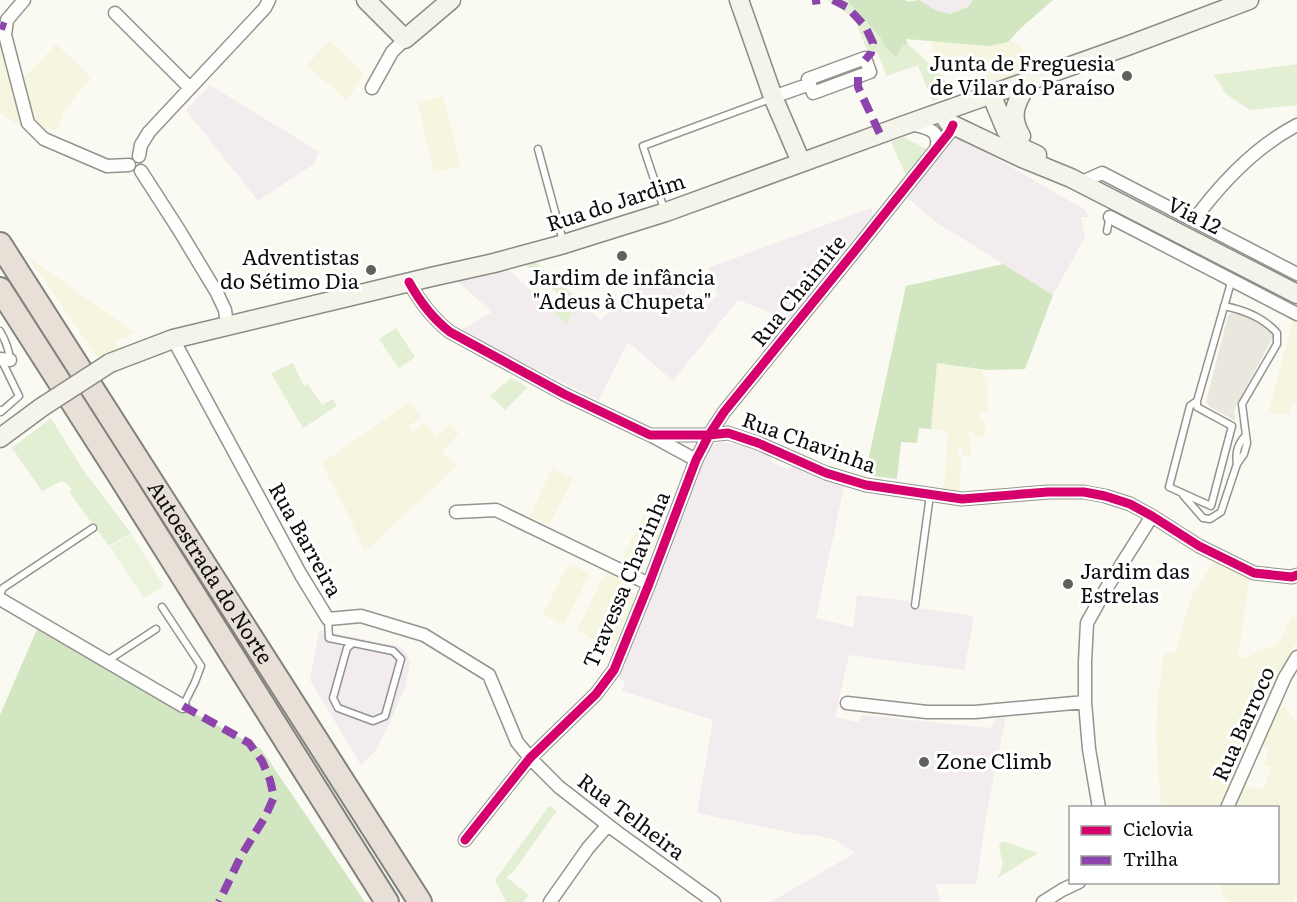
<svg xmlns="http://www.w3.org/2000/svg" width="1297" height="902" viewBox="0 0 1297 902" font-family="Literata,serif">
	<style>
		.industrial { fill: #f2ecef }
		.farmland { fill: #f6f5df }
		.green { fill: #e2efd3 }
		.forest { fill: #d2e6c2 }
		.pitch { fill: #ecf3dd }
		.plaza { fill: #eae8de }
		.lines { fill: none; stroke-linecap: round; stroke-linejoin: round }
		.lane-casing { stroke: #949390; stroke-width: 9 }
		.street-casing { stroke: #949390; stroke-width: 15 }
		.secondary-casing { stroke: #8a8a87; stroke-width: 21 }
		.highway-casing { stroke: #81817d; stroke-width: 26 }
		.lane { stroke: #fefefd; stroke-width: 6 }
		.street { stroke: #fefefd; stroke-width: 12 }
		.secondary { stroke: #f4f4ea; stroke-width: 18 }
		.highway { stroke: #e8e0d6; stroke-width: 22 }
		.secondary-bridge-casing { stroke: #8a8a87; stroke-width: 21; stroke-linecap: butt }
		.secondary-bridge { stroke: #f4f4ea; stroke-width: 18 }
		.quiet { stroke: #8e44ad; stroke-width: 8; stroke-dasharray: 15 8; stroke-linecap: butt }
		.cycleway-casing { stroke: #fff; stroke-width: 13 }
		.cycleway { stroke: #d6006c; stroke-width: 9 }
		.poi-dot { fill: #60605d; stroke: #fff; stroke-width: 2 }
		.labels { text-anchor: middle; stroke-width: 6; stroke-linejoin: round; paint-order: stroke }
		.poi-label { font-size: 21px; fill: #0d0d0d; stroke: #fff; text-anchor: end }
		.street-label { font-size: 21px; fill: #0d0d0d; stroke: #fff }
	</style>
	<rect width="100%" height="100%" fill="#faf9f2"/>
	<path class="industrial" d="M919,0H973L968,7L950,14L935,10Z
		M210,85L319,152L314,164L258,201L186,110Z
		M958,136L1085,210L1090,217H1081L1085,237L1053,295L936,222L905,196Z
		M871,208L873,215L789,319L738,300L673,381L634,347L627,343L599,400L459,331L492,312L456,280L507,268L567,324L579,300L601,320L628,294L658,276L667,291L679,284L700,310L718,295L708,268Z
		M723,442L747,447L770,455L772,462L787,469L795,466L844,486L816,618L853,627L857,595L909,601L910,607L974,616L964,670L849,655L835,717L858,722L862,715L990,728L998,717L1006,716L987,811L976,884H936L941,902H771L855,853L836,840L810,834L808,836L697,813L713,720L622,691L625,681L619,678L707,451L714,444Z
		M319,630L398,646L407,653L410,664L405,688L388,726L376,750L361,765L310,680Z"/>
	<path class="farmland" d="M0,36L22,127L0,113Z
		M1010,40L1047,66L1013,79L988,81L980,57L934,56L931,41L988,46L1008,42Z
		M330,41L363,73L350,97L346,100L307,65Z
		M56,44L91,78L66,108L57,130L38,127L33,122L23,79Z
		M443,96L461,167L434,172L418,103Z
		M27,256L135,333L116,341L119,349L99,359Z
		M1293,318L1297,320V404L1293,403L1289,415L1269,412Z
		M936,362L982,370V377L987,378L988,412L978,413L979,421L985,422V437L976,436L969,429L971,457L963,456V449H958V456H961L960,494L944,492L948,432L931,429Z
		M410,402L421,417L409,426L413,431L425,423L436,436L451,424L459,433L442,451L457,466L365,551L353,527L354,526L322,463Z
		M552,468L573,479L549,525L530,516Z
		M644,514L664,523L648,558L644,562L633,565L621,560Z
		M1215,560L1250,575L1238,657L1244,658L1279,643L1291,617L1297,619V640L1263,712L1249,745L1239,760L1220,807L1161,808L1156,734L1158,697L1164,654L1176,652L1191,597Z
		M569,563L590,574L564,625L543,614Z
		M611,572L625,579L632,587L635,594V600L613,648L577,631L602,579Z
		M1276,704L1285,708L1297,722V892L1293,902H1231L1220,892L1223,889L1221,887L1223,885L1220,883L1278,882V808L1235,807L1243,784L1255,789L1256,788L1264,790L1271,768L1264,764L1269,750L1259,741Z"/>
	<path class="green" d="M827,0H847L880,37L887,49L896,57L903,46L908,44L943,77L952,94L932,101L918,65L887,76L877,52L871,54L867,50L854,18Z
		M1297,64V105L1250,110L1226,94L1214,75Z
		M903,137L932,152L908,180L891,142Z
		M1102,177L1115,186L1297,281V283L1116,189Z
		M535,261L579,300L567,324L548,307L557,297L558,294L525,264Z
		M396,328L415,357L399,368L379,339Z
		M293,363L304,386L308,384L322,405L333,399L337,406L303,428L271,373Z
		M511,378L528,387L505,410L490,396Z
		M51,418L83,470L131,533L109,546L69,492L72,490L65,482H63L62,481L42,491L12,448Z
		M549,806L557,811L512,873L506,877L529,895L523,902H506L495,880Z
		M1001,842H1005L1038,853L998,878L1003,864L999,847Z"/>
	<path class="forest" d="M847,0H905L908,2L919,0L935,10L950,14L968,7L973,0H1053L1021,28L1008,42L988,46L906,39L908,44L903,46L896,57L887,49L880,37Z
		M1003,264L1053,295L1025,369L987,370L937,363L931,429L919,428L917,443L901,442L897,479L865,475L906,286Z
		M37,629L261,749L365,902H0V715Z"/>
	<path class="pitch" d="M131,534L164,586L144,598L110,547Z"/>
	<path class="plaza" d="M1231,313L1243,315L1268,329L1272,333L1273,337L1239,401L1234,411L1236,421L1210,407L1206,402L1228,316Z"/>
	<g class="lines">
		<g class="lane-casing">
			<path id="lane" d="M538,149L563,241
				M664,209L643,146L770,99
				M1107,231L1110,215
				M0,331C6,341 9,349 10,360
				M1197,401L1190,406L1169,487L1211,506L1232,426L1197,407V401L1230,286V280
				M0,410L1,412L19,396L1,359
				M1237,464C1235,452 1238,444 1246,435
				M1183,495L1203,518L1210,519L1221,512L1237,464L1244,454L1247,443L1242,404L1277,344V333C1264,318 1244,310 1224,306
				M0,595L3,588L93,528
				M915,605L930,495
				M162,607L201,666L195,682L183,706
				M328,619L329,638L393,651L401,659L385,716L373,721L338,708L333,698L347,648L353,643
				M107,661L156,629"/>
		</g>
		<g class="street-casing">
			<path id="street" d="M24,0L7,20L5,35L28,123L44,139L107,166L129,165
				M115,13L190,88
				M865,58L870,72L813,93L808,79Z
				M372,88L392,52L405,39
				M773,97L810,84
				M910,124C926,128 942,129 936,149
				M139,156L141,145L149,132L265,8L269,0
				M141,171L179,230L217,293L225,310L227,325
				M1080,183L1102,173L1297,274
				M1110,217L1297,314
				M1194,220C1222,182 1255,147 1297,125
				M409,282C420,302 432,318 450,332L564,394L650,435H709L728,433L758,443L826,473L866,485L962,499L1048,492H1084L1105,496L1130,504L1152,516L1199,546L1254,573L1292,577L1297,575
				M173,339L301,575L328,619L361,616L424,635L489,675L517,742L530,758L559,787L617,832L714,902
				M0,359L10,360
				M652,436L696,460
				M456,512L496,510L649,584
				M0,599L183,706
				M847,703L927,712H975L1085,702
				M1099,808L1089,749L1085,702V662L1087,623L1106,589L1152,516
				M1227,808L1285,677L1297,657
				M465,840L530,758L596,694L614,670L649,584L696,460L709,435L724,412L854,252L949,133L953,125
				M550,902L588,848L608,825
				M1043,902L1062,890L1079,882"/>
		</g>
		<g class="secondary-casing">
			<path id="secondary" d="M366,0L405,39L451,0
				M739,0L773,97L801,162
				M991,94L1006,130L1022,148L1037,155
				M941,112L949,123L953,125L1022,158L1071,178L1297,294
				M1021,136C1008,115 1017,101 1028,82
				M110,363L173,339L431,277L494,263L564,244L666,212L899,127L1127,46L1249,0
				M0,438L42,407"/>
		</g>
		<g class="highway-casing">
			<g id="highway">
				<path id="s1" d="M0,244L420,902"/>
				<path d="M0,289L119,475L387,902"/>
			</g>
		</g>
		<use href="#lane" class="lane"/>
		<use href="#street" class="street"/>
		<use href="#secondary" class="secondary"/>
		<use href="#highway" class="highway"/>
		<g class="secondary-bridge-casing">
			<path id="secondary-bridge" d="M42,407L110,363"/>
		</g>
		<use href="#secondary-bridge" class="secondary-bridge"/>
		<path class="quiet" d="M833,0L847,7L865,26L873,43L871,53L865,60
			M812,1L820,0
			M0,25L6,27
			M858,77V87L880,134
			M183,706L249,743L262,761L270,780L274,797L265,817L241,856L219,902"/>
		<g class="cycleway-casing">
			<path id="cycleway" d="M409,282C420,302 432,318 450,332L564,394L650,435H709L728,433L758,443L826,473L866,485L962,499L1048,492H1084L1105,496L1130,504L1152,516L1199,546L1254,573L1292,577L1297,575
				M465,840L530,758L596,694L614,670L649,584L696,460L709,435L724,412L854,252L949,133L953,125"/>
		</g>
		<use href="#cycleway" class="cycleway"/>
	</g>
	<g class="poi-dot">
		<circle cx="1127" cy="76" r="6"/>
		<circle cx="622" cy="256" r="6"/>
		<circle cx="371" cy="270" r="6"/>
		<circle cx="1068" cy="584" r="6"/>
		<circle cx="924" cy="762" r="6"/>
	</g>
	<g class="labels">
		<g class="poi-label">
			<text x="1115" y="71">Junta de Freguesia<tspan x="1115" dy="24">de Vilar do Paraíso</tspan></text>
			<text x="359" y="265">Adventistas<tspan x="359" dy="24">do Sétimo Dia</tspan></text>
			<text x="622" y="285" text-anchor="middle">Jardim de infância<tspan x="622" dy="24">"Adeus à Chupeta"</tspan></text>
			<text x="1080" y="579" text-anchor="start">Jardim das<tspan x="1080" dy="24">Estrelas</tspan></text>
			<text x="936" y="769" text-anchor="start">Zone Climb</text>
		</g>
		<g class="street-label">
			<text transform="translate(616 203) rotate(-18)" y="7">Rua do Jardim</text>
			<text transform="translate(1194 216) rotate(27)" y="7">Via 12</text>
			<text transform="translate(799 291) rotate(-51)" y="7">Rua Chaimite</text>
			<text transform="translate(809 443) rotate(20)" y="7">Rua Chavinha</text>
			<text transform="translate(305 540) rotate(61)" y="7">Rua Barreira</text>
			<text dy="7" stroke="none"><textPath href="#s1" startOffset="390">Autoestrada do Norte</textPath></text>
			<text transform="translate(627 580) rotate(-67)" y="7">Travessa Chavinha</text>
			<text transform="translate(1244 724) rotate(-66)" y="7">Rua Barroco</text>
			<text transform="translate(631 817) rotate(37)" y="7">Rua Telheira</text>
		</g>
	</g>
	<rect x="1069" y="806" width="210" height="78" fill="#ffffff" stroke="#9e9e9e" stroke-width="1.5"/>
	<rect x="1081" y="826" width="30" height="9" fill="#d6006c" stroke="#9e9e9e" stroke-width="1.5"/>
	<text x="1123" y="836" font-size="18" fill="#0d0d0d">Ciclovia</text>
	<rect x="1081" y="856" width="30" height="9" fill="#8e44ad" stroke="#9e9e9e" stroke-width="1.5"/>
	<text x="1123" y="866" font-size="18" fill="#0d0d0d">Trilha</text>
</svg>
